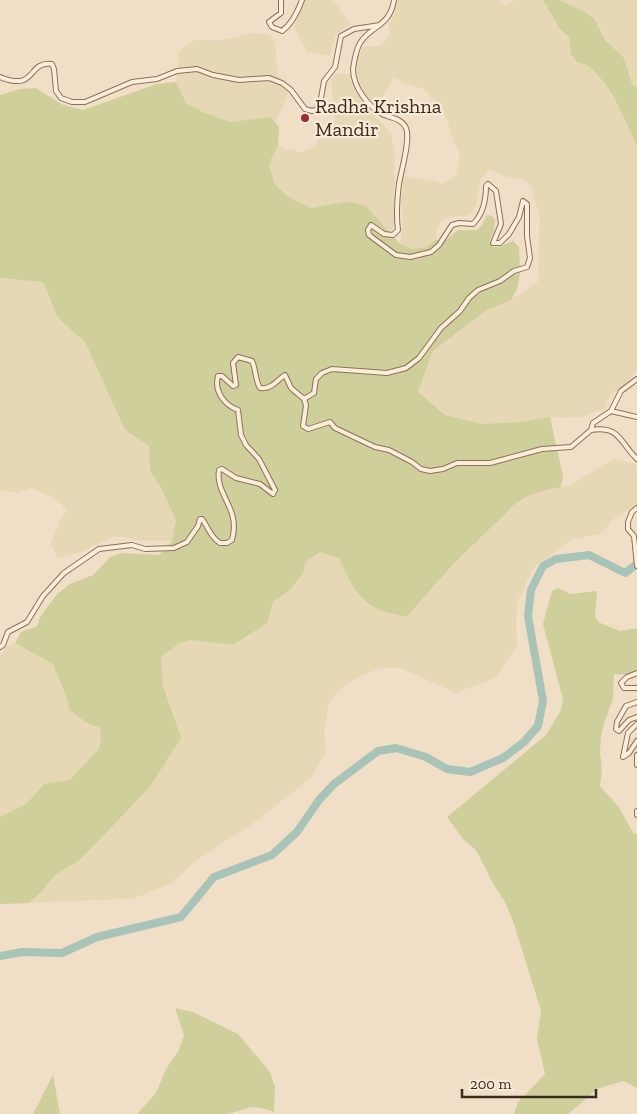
<svg xmlns="http://www.w3.org/2000/svg" width="637" height="1114" viewBox="0 0 637 1114" font-family="'Zilla Slab',serif">
	<style>
		.farmland { fill: #e6d8b4 }
		.green { fill: #cecf9a }
		.lines { fill: none; stroke-linecap: round; stroke-linejoin: round }
		.river { stroke: #a8c3b8; stroke-width: 8 }
		.minor-casing { stroke: #8c705b; stroke-width: 6 }
		.minor { stroke: #faedda; stroke-width: 4 }
		.poi-dot { fill: #9d2936; stroke: #f7ead6; stroke-width: 2 }
		.labels { text-anchor: middle; stroke-width: 4.5; stroke-linejoin: round; paint-order: stroke }
		.poi-label { font-size: 20px; fill: #3c2a1f; stroke: #f7ead6; text-anchor: start }
	</style>
	<rect width="100%" height="100%" fill="#f0dfc6"/>
	<path class="farmland" d="M305,0H333L351,24L341,30L335,36L330,56L307,52L294,27Z
		M396,0H498L505,6L514,0H543L559,28L569,37L571,54L577,62L589,66L605,83L615,99L637,146V370L623,387L611,394L606,403V408L579,418L550,417L521,422L482,424L445,415L418,392L433,351L487,310L511,300L538,282L540,217L531,186L522,179L504,176L489,169L481,179L476,206L469,215L446,218L440,223L436,232V240L425,247L413,249L400,244L403,220L401,200L404,177L427,179L443,184L456,175L460,154L454,143L444,112L425,90L400,82L394,77L377,107L366,97L360,84L356,72L359,55L362,47L381,46L389,35V25L395,11Z
		M559,0H637V88L632,84L624,58L605,40L600,28L583,11Z
		M254,33L270,35L275,44L278,76L290,85L286,100L275,123L269,117L230,122L203,112L186,103L176,82L179,51L194,40H223Z
		M337,74H350L353,86L363,103L391,133L394,150L395,167L394,215L395,224L390,232L367,207L356,203L343,202L311,208L289,197L275,185L269,165L278,145L287,149L302,152L314,148L322,132L335,120L331,79Z
		M0,278L43,282L58,318L85,342L125,430L149,446L150,471L160,486L176,520L172,541H142L122,537H113L81,552L58,558L51,544L60,519L68,510L51,496L32,488L16,493L0,490Z
		M614,458L635,464L637,467V505L616,517L600,534L572,540L534,567L518,600L516,621L517,647L495,678L456,693L400,668H381L363,675L343,686L329,702L324,731L326,752L311,778L255,822L197,860L170,884L132,899L29,903L42,891L55,875L80,860L149,788L180,738L163,686L161,657L180,643L190,640L233,645L273,602L290,590L303,573L306,562L320,552L339,558L349,579L407,617L423,597L480,537L498,522L517,502L540,491L571,485Z
		M15,643L53,664L60,683L67,696L69,710L87,723L100,728L101,740L98,750L69,780L44,784L26,804L0,817V656L6,647Z"/>
	<path class="green" d="M543,0H559L583,11L594,18L605,40L624,58L632,84L637,88V146L615,99L605,83L589,66L577,62L571,54L569,37L559,28Z
		M176,82L186,103L203,112L230,122L270,117L279,127L278,145L269,165L275,185L289,197L311,208L344,202L356,203L367,207L400,244L413,249L425,247L436,240H446L458,230H477L482,225L487,215L492,216L495,220L494,230L489,243L493,247H499L513,241L519,247L520,274L517,289L511,300L487,310L433,351L418,392L445,415L482,424L521,422L550,417L563,476L561,487C545,490 531,493 518,502C510,507 504,517 496,523C464,552 434,584 407,617C397,614 385,613 376,608C356,598 348,577 339,558L320,552L306,562L303,573L290,590L273,602L267,623L233,645L190,640L180,643L161,657L163,686L181,738L149,788L80,860L55,875L42,891L29,903L0,904V817L26,804L44,784L69,780L98,750L101,740L100,728L87,723L69,710C67,693 58,679 53,664L15,643L21,632L37,626L40,617L57,594L70,584L93,575L110,557L122,553L159,555L172,541L176,520L160,486L150,471L149,446L125,430L85,342L58,318L43,282L0,278V95L20,89L36,88L63,105L83,110L157,84Z
		M558,588L570,594L597,591L595,615L598,622L620,631L637,628V675L614,674L613,699L604,723L601,737L600,752L602,770L600,786L618,806L634,834H637V1088L624,1081L599,1088L568,1114H514L518,1102L545,1074L537,1039L541,1011L514,924L505,902L494,885L476,850L463,839L447,817L546,735L561,710L563,699L543,624L552,591Z
		M175,1008L193,1012L238,1034L270,1072L275,1087L274,1112C266,1109 256,1106 248,1108C240,1110 234,1113 226,1114H137L156,1093L166,1069L179,1050L184,1035Z
		M53,1075L60,1114H33Z"/>
	<g class="lines">
		<path class="river" d="M0,956L22,952L62,953L97,937L181,917L214,877L272,855L297,832L319,800L334,784L378,751L396,748L426,757L447,769L470,772L503,758L524,742L538,726L543,701L528,616L531,590L543,566L556,559L589,555L625,573L637,564"/>
		<g class="minor-casing">
			<path id="minor" d="M281,0V13L269,22L272,27L282,31C292,24 298,11 302,0
				M0,77C38,92 26,61 52,64L54,69L56,91L61,98L72,102H85L132,82L157,79L177,71L197,69L213,75L239,80L269,78L282,83L291,90L305,109L312,111L316,110L320,104L324,81L335,67L341,36L354,29L380,25
				M304,399L314,393L316,379L322,373L332,369L387,373L406,368L419,358L441,328L460,311L469,298L478,290L500,281L514,271L527,267L530,258L527,236V204L523,201L519,217L509,234L500,243H493L501,224L496,191L488,184L486,186C486,199 483,214 473,224L459,223L452,225L439,245L431,252L410,257L396,255L369,235L368,230L371,225L384,234L393,235L398,230C396,215 397,200 399,184C401,171 411,139 406,128C402,119 392,118 384,115C368,107 353,87 353,69C354,62 356,50 360,43C371,25 390,27 394,0
				M611,411L621,391L637,379
				M591,430C620,425 620,443 637,459
				M637,508L632,512L628,522V529L634,536L637,566
				M0,647L3,645L8,632L27,622L43,596L64,573L99,549L132,545L145,549L174,548L187,542L198,526L200,519H202C209,528 210,537 220,543H227L232,540C241,507 215,496 219,470L222,469L236,478L260,484L273,494L275,490L259,459L246,445L241,435L238,410C224,405 214,391 218,376H222L233,386L236,385L233,363L238,357L252,361C256,369 255,380 260,388C271,390 277,380 285,375L291,388L304,399L306,405L303,426L308,429L330,422L335,428L375,447L389,450L412,462L421,469L430,471L443,469L457,463H490L542,449L571,447L591,430L593,423L611,411L637,417
				M637,673L627,677L621,683L624,688H637
				M637,702L626,706L617,722L616,729L619,731L629,720L637,717
				M637,724L628,733L623,757L629,753L637,741
				M637,755V765
				M637,811V815"/>
		</g>
		<use href="#minor" class="minor"/>
	</g>
	<circle class="poi-dot" cx="305" cy="118" r="5"/>
	<g class="labels">
		<g class="poi-label">
			<text x="315" y="113">Radha Krishna<tspan x="315" dy="23">Mandir</tspan></text>
		</g>
	</g>
	<path d="M462 1089v8h134v-8" fill="none" stroke="#3c2a1f" stroke-width="2.5"/>
	<text x="470" y="1089" font-size="15" fill="#3c2a1f" stroke="#f7ead6" stroke-width="4" paint-order="stroke">200 m</text>
</svg>
